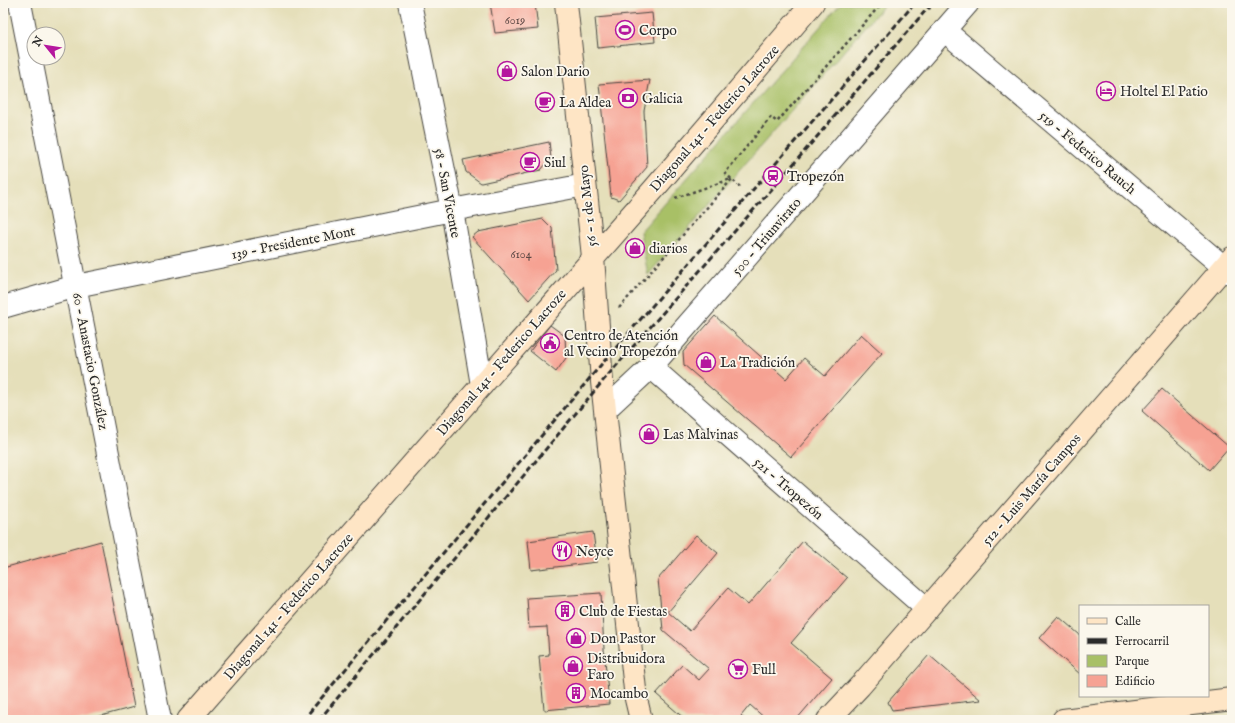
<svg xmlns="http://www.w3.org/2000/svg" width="1235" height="723" viewBox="0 0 1235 723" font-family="'IM FELL English',serif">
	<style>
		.green { fill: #a8c066; stroke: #6a7648 }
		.building { fill: #f6a293 }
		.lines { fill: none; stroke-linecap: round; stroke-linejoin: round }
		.street-casing { stroke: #474640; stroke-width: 24 }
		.secondary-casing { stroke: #474640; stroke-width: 24 }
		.path { stroke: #474640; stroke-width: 2.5; stroke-dasharray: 3 3; stroke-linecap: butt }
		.street { stroke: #fff; stroke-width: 22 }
		.secondary { stroke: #fee5c5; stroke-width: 22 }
		.rail { stroke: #2b2b2b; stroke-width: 3; stroke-dasharray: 6 3; stroke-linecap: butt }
		.labels { text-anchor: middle; stroke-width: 3.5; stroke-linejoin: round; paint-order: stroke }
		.number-label { font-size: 12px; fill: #5e4945 }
		.poi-label { font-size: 14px; fill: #2b2b2b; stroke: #fbf7ec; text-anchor: start }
		.street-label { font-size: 14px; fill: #2b2b2b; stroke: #fbf7ec }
	</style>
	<rect width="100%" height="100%" fill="#fbf7ec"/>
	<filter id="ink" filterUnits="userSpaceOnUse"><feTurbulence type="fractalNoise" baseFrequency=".025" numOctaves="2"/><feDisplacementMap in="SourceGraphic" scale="8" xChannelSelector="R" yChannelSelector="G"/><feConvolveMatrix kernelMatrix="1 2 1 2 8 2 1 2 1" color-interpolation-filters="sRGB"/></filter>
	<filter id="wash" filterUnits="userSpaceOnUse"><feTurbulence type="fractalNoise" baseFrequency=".012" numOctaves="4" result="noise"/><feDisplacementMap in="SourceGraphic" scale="16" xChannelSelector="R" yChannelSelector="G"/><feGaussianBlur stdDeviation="0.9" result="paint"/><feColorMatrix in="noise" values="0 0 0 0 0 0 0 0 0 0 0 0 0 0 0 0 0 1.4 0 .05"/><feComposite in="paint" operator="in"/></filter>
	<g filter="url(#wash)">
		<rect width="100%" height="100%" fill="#e5dfba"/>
		<path class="green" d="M841,3H886L648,275L640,232Z"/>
		<g id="blocks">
			<path class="building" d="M490,3H535L538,29L495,33Z
				M652,13L655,42L598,48L595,18Z
				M650,80L644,111L647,167L619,200L611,197L599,84Z
				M549,142L551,158L541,170L481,183L466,172L463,160Z
				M543,219L552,228L556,270L529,300L472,237L478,232Z
				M715,316L786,379L804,358L825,376L861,334L882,353L791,457L684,365L683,352Z
				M550,325L565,336L566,358L556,372L530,351Z
				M1162,389L1229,447L1209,470L1142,411Z
				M593,532L597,562L531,570L528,541Z
				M696,535L718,553L668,612L690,631L728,588L748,605L803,541L847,578L791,643L832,678L796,720H792L789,718L787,720H767L750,705L741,716L746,720H686L656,694L682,665L699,680L709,669L663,630L658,579Z
				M101,541L134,707L86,720H3V568Z
				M601,593L604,649L609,704L544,710L539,656L549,655L547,627L529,628L527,598Z
				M1058,616L1080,635V674L1039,638Z
				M929,655L981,700L892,710L888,702Z"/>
		</g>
	</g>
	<g filter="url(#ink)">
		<use href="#blocks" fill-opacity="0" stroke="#474640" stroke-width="1"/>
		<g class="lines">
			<g class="street-casing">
				<path id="street" d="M20,3L160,720
					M410,3L452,210L482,385
					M944,30L1232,274
					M3,307L76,286L452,210L585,185
					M651,367L927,609
					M606,409L651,367L968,3"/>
			</g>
			<g class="secondary-casing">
				<path id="secondary" d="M566,3L593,257L602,382L636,699L641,720
					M188,720L654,189L813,3
					M828,720L860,686L1232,258
					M1063,720L1232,699"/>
			</g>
			<path class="path" d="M924,3L929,7L931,12
				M740,187L725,173L771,117L777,122L882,3
				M675,198L731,179
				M619,308L732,179"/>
			<use href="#street" class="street"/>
			<use href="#secondary" class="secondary"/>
			<path class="rail" d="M303,720L600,366L915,3
				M319,720L602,382L778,182L932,3"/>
		</g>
	</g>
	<defs>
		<g id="stadium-ring" transform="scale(1)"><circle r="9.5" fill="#fbf7ec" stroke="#b5179e" stroke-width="1.5"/><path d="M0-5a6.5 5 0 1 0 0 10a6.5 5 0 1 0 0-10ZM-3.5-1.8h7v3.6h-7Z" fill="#b5179e"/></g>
		<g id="shop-ring" transform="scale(1)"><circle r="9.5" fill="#fbf7ec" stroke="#b5179e" stroke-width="1.5"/><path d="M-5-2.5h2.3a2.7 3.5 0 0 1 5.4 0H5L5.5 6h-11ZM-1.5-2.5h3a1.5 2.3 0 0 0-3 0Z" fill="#b5179e"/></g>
		<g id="hotel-ring" transform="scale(1)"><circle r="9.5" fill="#fbf7ec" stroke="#b5179e" stroke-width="1.5"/><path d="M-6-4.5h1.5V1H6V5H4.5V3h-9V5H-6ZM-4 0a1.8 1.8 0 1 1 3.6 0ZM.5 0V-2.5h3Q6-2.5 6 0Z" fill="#b5179e"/></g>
		<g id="bank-ring" transform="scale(1)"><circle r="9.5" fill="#fbf7ec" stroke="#b5179e" stroke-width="1.5"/><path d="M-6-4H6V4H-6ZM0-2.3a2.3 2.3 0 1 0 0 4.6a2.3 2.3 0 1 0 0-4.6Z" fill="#b5179e"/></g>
		<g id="cafe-ring" transform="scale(1)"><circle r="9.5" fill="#fbf7ec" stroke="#b5179e" stroke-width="1.5"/><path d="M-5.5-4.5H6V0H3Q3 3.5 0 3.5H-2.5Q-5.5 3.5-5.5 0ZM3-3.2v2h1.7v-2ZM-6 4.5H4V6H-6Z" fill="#b5179e"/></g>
		<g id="station-ring" transform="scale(1)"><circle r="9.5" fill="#fbf7ec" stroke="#b5179e" stroke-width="1.5"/><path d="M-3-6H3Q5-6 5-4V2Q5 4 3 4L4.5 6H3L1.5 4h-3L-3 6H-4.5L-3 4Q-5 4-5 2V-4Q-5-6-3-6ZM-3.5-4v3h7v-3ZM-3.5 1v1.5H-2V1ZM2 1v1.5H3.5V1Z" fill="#b5179e"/></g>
		<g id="civic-ring" transform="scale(1)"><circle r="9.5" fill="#fbf7ec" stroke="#b5179e" stroke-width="1.5"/><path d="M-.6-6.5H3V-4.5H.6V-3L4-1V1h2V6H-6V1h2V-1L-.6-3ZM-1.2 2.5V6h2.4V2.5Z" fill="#b5179e"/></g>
		<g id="restaurant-ring" transform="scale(1)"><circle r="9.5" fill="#fbf7ec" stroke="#b5179e" stroke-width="1.5"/><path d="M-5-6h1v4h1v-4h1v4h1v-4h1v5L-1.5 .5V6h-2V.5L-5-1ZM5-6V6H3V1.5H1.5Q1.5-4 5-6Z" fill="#b5179e"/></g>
		<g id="building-ring" transform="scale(1)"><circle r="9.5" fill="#fbf7ec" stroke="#b5179e" stroke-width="1.5"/><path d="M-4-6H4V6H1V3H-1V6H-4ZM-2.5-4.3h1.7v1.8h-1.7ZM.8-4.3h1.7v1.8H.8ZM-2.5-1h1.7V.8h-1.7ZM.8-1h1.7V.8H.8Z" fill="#b5179e"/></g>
		<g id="supermarket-ring" transform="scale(1)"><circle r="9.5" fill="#fbf7ec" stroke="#b5179e" stroke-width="1.5"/><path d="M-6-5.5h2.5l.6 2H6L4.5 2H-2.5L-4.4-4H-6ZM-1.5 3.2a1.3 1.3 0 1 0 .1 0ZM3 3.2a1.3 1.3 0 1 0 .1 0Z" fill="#b5179e"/></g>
	</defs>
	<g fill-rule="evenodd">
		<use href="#stadium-ring" x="625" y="30"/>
		<use href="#shop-ring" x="507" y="71"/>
		<use href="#hotel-ring" x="1106" y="91"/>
		<use href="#bank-ring" x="628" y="98"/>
		<use href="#cafe-ring" x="545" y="102"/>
		<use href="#cafe-ring" x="530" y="162"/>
		<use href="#station-ring" x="773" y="176"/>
		<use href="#shop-ring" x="635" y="248"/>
		<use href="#civic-ring" x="550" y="343"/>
		<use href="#shop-ring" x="706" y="362"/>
		<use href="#shop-ring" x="649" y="434"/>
		<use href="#restaurant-ring" x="562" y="551"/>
		<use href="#building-ring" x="565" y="611"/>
		<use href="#shop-ring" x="576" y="638"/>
		<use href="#shop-ring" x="573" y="666"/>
		<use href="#supermarket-ring" x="738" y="669"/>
		<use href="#building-ring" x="576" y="693"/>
	</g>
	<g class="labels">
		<g class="number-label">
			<text x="515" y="24">6019</text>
			<text x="521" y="258">6104</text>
		</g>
		<g class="poi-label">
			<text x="639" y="35">Corpo</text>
			<text x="521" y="76">Salon Dario</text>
			<text x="1120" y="96">Holtel El Patio</text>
			<text x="642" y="103">Galicia</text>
			<text x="559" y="107">La Aldea</text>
			<text x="544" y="167">Siul</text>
			<text x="787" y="181">Tropezón</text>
			<text x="649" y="253">diarios</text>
			<text x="564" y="340">Centro de Atención<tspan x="564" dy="16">al Vecino Tropezón</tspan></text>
			<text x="720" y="367">La Tradición</text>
			<text x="663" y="439">Las Malvinas</text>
			<text x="576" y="556">Neyce</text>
			<text x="579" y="616">Club de Fiestas</text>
			<text x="590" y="643">Don Pastor</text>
			<text x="587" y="663">Distribuidora<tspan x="587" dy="16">Faro</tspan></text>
			<text x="752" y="674">Full</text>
			<text x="590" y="698">Mocambo</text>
		</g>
		<g class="street-label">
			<text transform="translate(714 118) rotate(-49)" y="5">Diagonal 141 - Federico Lacroze</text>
			<text transform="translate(1088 152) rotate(40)" y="5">519 - Federico Rauch</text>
			<text transform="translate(448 193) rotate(79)" y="5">58 - San Vicente</text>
			<text transform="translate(587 206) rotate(-96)" y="5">56 - 1 de Mayo</text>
			<text transform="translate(766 236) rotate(-49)" y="5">500 - Triunvirato</text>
			<text transform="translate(293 242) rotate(-11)" y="5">139 - Presidente Mont</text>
			<text transform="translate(91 361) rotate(79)" y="5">60 - Anastacio González</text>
			<text transform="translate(501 362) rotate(-49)" y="5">Diagonal 141 - Federico Lacroze</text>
			<text transform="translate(789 488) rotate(41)" y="5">521 - Tropezón</text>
			<text transform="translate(1031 489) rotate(-49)" y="5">512 - Luis María Campos</text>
			<text transform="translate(288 606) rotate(-49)" y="5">Diagonal 141 - Federico Lacroze</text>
		</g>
	</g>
	<rect width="1235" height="723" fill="none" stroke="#fbf7ec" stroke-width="16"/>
	<rect x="1079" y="605" width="130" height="92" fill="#fbf7ec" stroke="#a8a59f"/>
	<rect x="1087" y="618" width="20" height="6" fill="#fee5c5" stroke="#a8a59f"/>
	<text x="1115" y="625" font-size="12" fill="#2b2b2b">Calle</text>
	<rect x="1087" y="638" width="20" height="6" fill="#2b2b2b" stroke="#a8a59f"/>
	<text x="1115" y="645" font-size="12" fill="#2b2b2b">Ferrocarril</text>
	<rect x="1087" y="655" width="20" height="12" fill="#a8c066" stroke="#a8a59f"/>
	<text x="1115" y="665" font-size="12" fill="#2b2b2b">Parque</text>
	<rect x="1087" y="675" width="20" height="12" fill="#f6a293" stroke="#a8a59f"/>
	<text x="1115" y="685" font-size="12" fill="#2b2b2b">Edificio</text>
	<g transform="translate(46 46) rotate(300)"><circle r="19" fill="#fbf7ec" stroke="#a8a59f"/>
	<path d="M0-3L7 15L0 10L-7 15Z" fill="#b5179e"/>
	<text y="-6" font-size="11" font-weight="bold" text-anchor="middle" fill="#2b2b2b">N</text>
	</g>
</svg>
